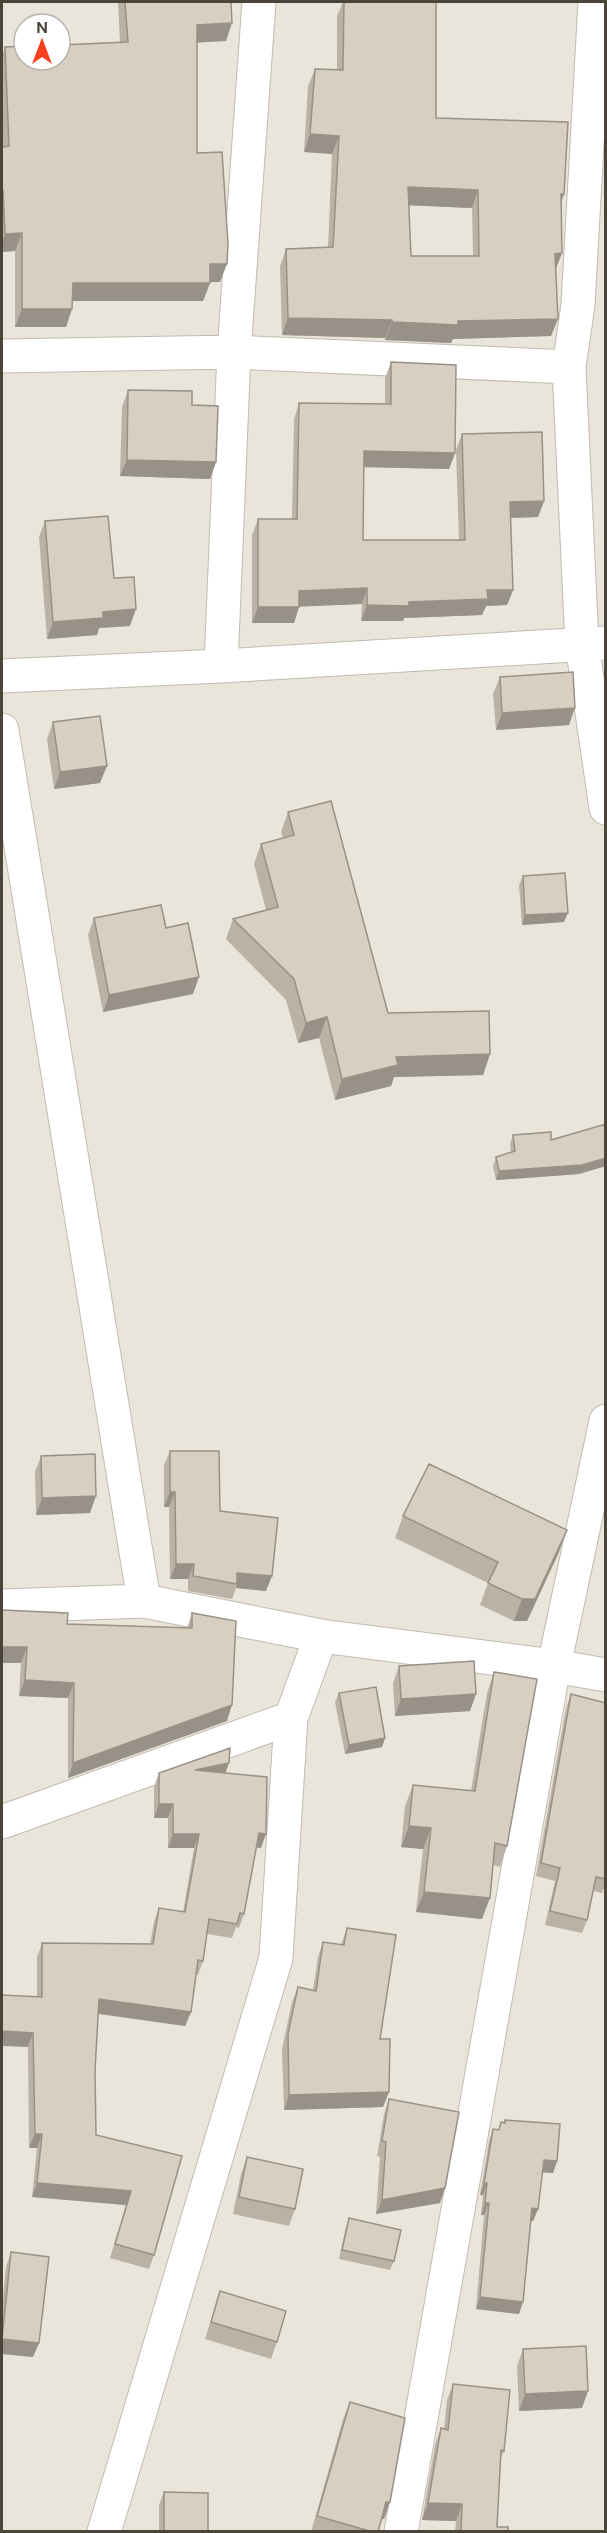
<svg xmlns="http://www.w3.org/2000/svg" width="607" height="2533" viewBox="0 0 607 2533" font-family="'DM Sans',sans-serif">
	<style>
		.residential { fill: #eae5da; fill-rule: evenodd }
		.lines { fill: none; stroke-linecap: round; stroke-linejoin: round }
		.minor-casing { stroke: #c2bbae; stroke-width: 35 }
		.minor { stroke: #fff; stroke-width: 33 }
		.wall { fill: #bab2a6; fill-rule: evenodd }
		.shaded-wall { fill: #979187 }
		.building { fill: #d8cfc1; stroke: #979187; stroke-width: 1.5; fill-rule: evenodd }
	</style>
	<rect width="100%" height="100%" fill="#f6f3ec"/>
	<path class="residential" d="M2,2H605V2531H2ZM24,24H60V60H24Z"/>
	<g class="lines">
		<g class="minor-casing">
			<path id="minor" d="M595,2L578,305L569,367L582,644L606,808
				M2,356L234,352L569,367
				M221,666L234,352L259,2
				M2,676L221,666L606,643
				M2,730L144,1601
				M2,1606L144,1601L321,1636
				M2,1822L291,1718L321,1636L554,1666L606,1675
				M104,2532L276,1958L291,1718
				M401,2532L554,1666L606,1421"/>
		</g>
		<use href="#minor" class="minor"/>
	</g>
	<path class="wall" d="M118,2H231L226,41L197,42V153L220,282H210L203,301H72L66,327H15V251L2,252V56L5,47L120,43Z
		M343,2H436V118L561,204L551,336L453,339L451,343L385,340V338L282,335L280,266L286,249L328,247L332,154L304,152L308,86L315,69L337,70V16ZM409,205L472,208L473,256H411Z
		M391,362L455,453L449,469L364,467L363,540H459L456,450L462,434L544,501L538,517L511,518L513,590L507,605L486,606L482,615L404,618L403,621H361L362,604L299,606L294,623H252V535L258,519H292L294,419L299,403L385,404V378Z
		M128,390L192,405L216,462L210,479L120,476L122,407Z
		M45,521L114,578L130,626L99,628L97,635L47,639L39,537Z
		M500,677L569,725L496,730L493,694Z
		M53,722L100,783L54,789L47,739Z
		M288,812L388,1013L490,1054L483,1075L394,1077L391,1086L335,1100L319,1038L298,1043L286,1000L226,939L233,919L266,910L254,864L261,844L283,838L281,832Z
		M523,876L564,922L522,925L519,885Z
		M94,918L166,928L193,994L103,1012L88,935Z
		M513,1135L551,1140L579,1174L496,1180L493,1166L496,1157L511,1152L510,1144Z
		M170,1451L220,1511L266,1591L236,1588L232,1599L188,1591V1579H170L169,1507H164V1465Z
		M41,1456L90,1513L36,1515L35,1472Z
		M403,1516L559,1552L527,1621H514L480,1605L488,1583L395,1538Z
		M2,1610L67,1624L187,1628L192,1613L227,1721L68,1778V1698L19,1696L21,1663H2Z
		M399,1666L470,1711L395,1716L393,1683Z
		M494,1672L507,1846L500,1867L493,1865L482,1919L416,1912L423,1849L401,1847L405,1806L413,1785L471,1791L487,1693Z
		M339,1693L385,1738L382,1747L345,1754L335,1702Z
		M571,1694L606,1703V1890L603,1889L602,1893L593,1891L587,1920L582,1933L545,1925L555,1881L536,1876L566,1708Z
		M159,1773H226L261,1848H256L244,1914L239,1928L236,1927L232,1938L207,1934L203,1961L198,1975H196L191,2012L185,2026L98,2014L95,2071L96,2135L182,2156L154,2255L149,2269L110,2258L126,2205L32,2197L37,2148H29L28,2047L37,1996V1957L42,1943L150,1944L154,1922L159,1908L183,1912L194,1848H168V1818H154V1787Z
		M347,1928L380,2039L383,2107L284,2110L282,2049L292,2002L298,1987L313,1990L318,1957L323,1942L341,1945Z
		M389,2099L440,2203L376,2214L380,2157L377,2156L384,2114Z
		M505,2120L557,2161L553,2173L542,2172L538,2209L533,2221H531L519,2314L476,2309L484,2215H481L483,2195H480L489,2141L493,2129L498,2130L501,2122L504,2123Z
		M247,2157L295,2209L289,2226L233,2214L241,2174Z
		M349,2218L394,2261L390,2270L339,2259L346,2227Z
		M11,2252L39,2343L33,2357L2,2354V2307L6,2267Z
		M220,2291L277,2342L271,2359L205,2339Z
		M523,2349L582,2408L519,2411L517,2366Z
		M453,2384L504,2451L500,2460L497,2527L508,2532H455L456,2521L422,2520L435,2445L441,2428L444,2429L447,2400Z
		M350,2402L390,2502L384,2519H381L378,2532H311L343,2419Z
		M164,2492L208,2532H159V2505Z"/>
	<path class="shaded-wall" d="M232,23L226,41L190,43L197,25Z
		M310,134L339,136L332,154L304,152Z
		M408,187L478,190L472,208L402,205Z
		M561,194H564L558,212Z
		M22,233L15,251L2,252V243L5,234Z
		M562,253L555,271V254Z
		M210,264H227L220,282H203Z
		M73,283H210L203,301H66Z
		M22,309H72L66,327H15Z
		M288,318L392,320L385,338L282,335Z
		M558,319L551,336L453,339L451,343L385,340L392,322Z
		M364,451L455,453L449,469L359,467Z
		M127,460L216,462L210,479L120,476Z
		M544,501L538,517L505,518L510,502Z
		M367,588L362,604L293,607L299,591Z
		M487,590H513L507,605L486,606L482,615L404,618L403,621H361L367,605L409,602Z
		M258,607H299L294,623H252Z
		M136,609L130,626L99,628L97,635L47,639L53,622L103,612Z
		M575,708L569,725L496,730L502,713Z
		M107,766L100,783L54,789L60,772Z
		M568,913L564,922L522,925L525,915Z
		M199,977L193,994L103,1012L109,995Z
		M327,1017L319,1038L298,1043L306,1023Z
		M490,1054L483,1075L394,1077L391,1086L335,1100L342,1079L396,1057Z
		M606,1158V1166L579,1174L496,1180L499,1171Z
		M170,1492H175L169,1507H164Z
		M96,1496L90,1513L36,1515L42,1498Z
		M567,1530L559,1552L527,1621H514L522,1599Z
		M176,1564H194L188,1579H170Z
		M237,1573L272,1576L266,1591L236,1588L237,1584Z
		M2,1647H27L21,1663H2Z
		M25,1680L74,1683L68,1698L19,1696Z
		M476,1694L470,1711L395,1716L401,1699Z
		M232,1705L227,1721L68,1778L73,1763Z
		M385,1738L382,1747L345,1754L349,1745Z
		M229,1763L224,1777L195,1770Z
		M159,1804H173L168,1818H154Z
		M409,1826L431,1828L423,1849L401,1847Z
		M259,1833L266,1834L261,1848L254,1847Z
		M173,1834H199L194,1848H168Z
		M424,1892L490,1898L482,1919L416,1912Z
		M99,1999L191,2012L185,2026L94,2013Z
		M2,2031L33,2033L28,2047L2,2046Z
		M389,2092L383,2107L284,2110L289,2095Z
		M35,2134H42L37,2148H29Z
		M544,2160L557,2161L553,2173L539,2172Z
		M37,2183L131,2191L126,2205L32,2197Z
		M487,2183L483,2195H480L484,2184Z
		M445,2188L440,2203L376,2214L382,2200Z
		M485,2203H489L484,2215H481Z
		M532,2208L538,2209L533,2221L528,2220Z
		M480,2297L523,2302L519,2314L476,2309Z
		M2,2339L39,2343L33,2357L2,2354Z
		M588,2391L582,2408L519,2411L525,2394Z
		M386,2502H390L384,2519H380Z
		M428,2503L462,2504L456,2521L422,2520Z"/>
	<path class="building" d="M125,2H231L232,23L197,25V153L222,152L228,243L227,264H210V283H73L72,309H22V233L5,234L3,190H2V147L9,146L5,47L24,46V60H60V45L128,42Z
		M344,2H436V118L568,122L564,194H561L562,253L555,254L558,319L458,321V325L392,322V320L288,318L286,249L333,247L339,136L310,134L315,69L343,70ZM408,187L478,190L479,256H411Z
		M391,362L456,365L455,453L364,451L363,540H465L462,434L542,432L544,501L510,502L513,590H487L488,599L409,602V606L367,605V588L299,591V607H258V519H297L299,403L391,404Z
		M128,390L192,391V405L218,406L216,462L127,460Z
		M108,516L114,578L134,577L136,609L103,612V618L53,622L45,521Z
		M573,672L575,708L502,713L500,677Z
		M100,716L107,766L60,772L53,722Z
		M331,801L388,1013L489,1011L490,1054L396,1057L398,1065L342,1079L327,1017L306,1023L294,979L233,919L278,907L261,844L294,835L288,812Z
		M565,873L568,913L525,915L523,876Z
		M161,905L166,928L188,923L199,977L109,995L94,918Z
		M606,1124V1158L582,1165L499,1171L496,1157L515,1151L513,1135L551,1132V1140Z
		M170,1451H219L220,1511L278,1518L272,1576L237,1573V1584L193,1576L194,1564H176L175,1492H170Z
		M95,1454L96,1496L42,1498L41,1456Z
		M429,1464L567,1530L535,1599H522L488,1583L498,1562L403,1516Z
		M2,1610L68,1613L67,1624L192,1628V1613L236,1621L232,1705L73,1763L74,1683L25,1680L27,1647H2Z
		M474,1661L476,1694L401,1699L399,1666Z
		M494,1672L537,1679L507,1846L495,1843L490,1898L424,1892L431,1828L409,1826L413,1785L475,1791Z
		M376,1687L385,1738L349,1745L339,1693Z
		M571,1694L606,1703V1879L596,1877L587,1920L550,1911L560,1868L541,1863Z
		M230,1748L229,1763L195,1770L267,1777L266,1834L259,1833L244,1914L240,1913L237,1924L209,1919L203,1961L198,1960L191,2012L99,1999L95,2071L96,2135L182,2156L154,2255L115,2244L131,2191L37,2183L42,2134H35L33,2033L2,2031V1995L42,1997V1943L153,1944L159,1908L185,1912L199,1834H173V1804H159V1773Z
		M347,1928L396,1935L380,2039H390L389,2092L289,2095L288,2034L298,1987L316,1991L323,1942L344,1945Z
		M389,2099L459,2112L445,2188L382,2200L386,2142L382,2141Z
		M505,2120L560,2124L557,2161L544,2160L538,2209L532,2208L523,2302L480,2297L489,2203H485L487,2183L484,2184L493,2129L499,2130L501,2122L505,2123Z
		M247,2157L303,2169L295,2209L239,2197Z
		M349,2218L401,2230L394,2261L342,2250Z
		M11,2252L49,2257L39,2343L2,2339Z
		M220,2291L286,2311L277,2342L211,2322Z
		M586,2346L588,2391L525,2394L523,2349Z
		M453,2384L510,2390L504,2451L501,2450L497,2527H508V2532H461L462,2504L428,2503L441,2428L448,2430Z
		M350,2402L405,2418L390,2502H386L378,2532H373L317,2516Z
		M164,2492L208,2493V2532H164Z"/>
	<rect width="607" height="2533" fill="none" stroke="#4b4439" stroke-width="6"/>
	<g transform="translate(42 42)"><circle r="28" fill="#ffffff" stroke="#b7b4b0" stroke-width="1.5"/>
	<path d="M0-4.5L10 22L0 15L-10 22Z" fill="#fc3f1d"/>
	<text y="-9" font-size="16" font-weight="bold" text-anchor="middle" fill="#4b4439">N</text>
	</g>
</svg>
